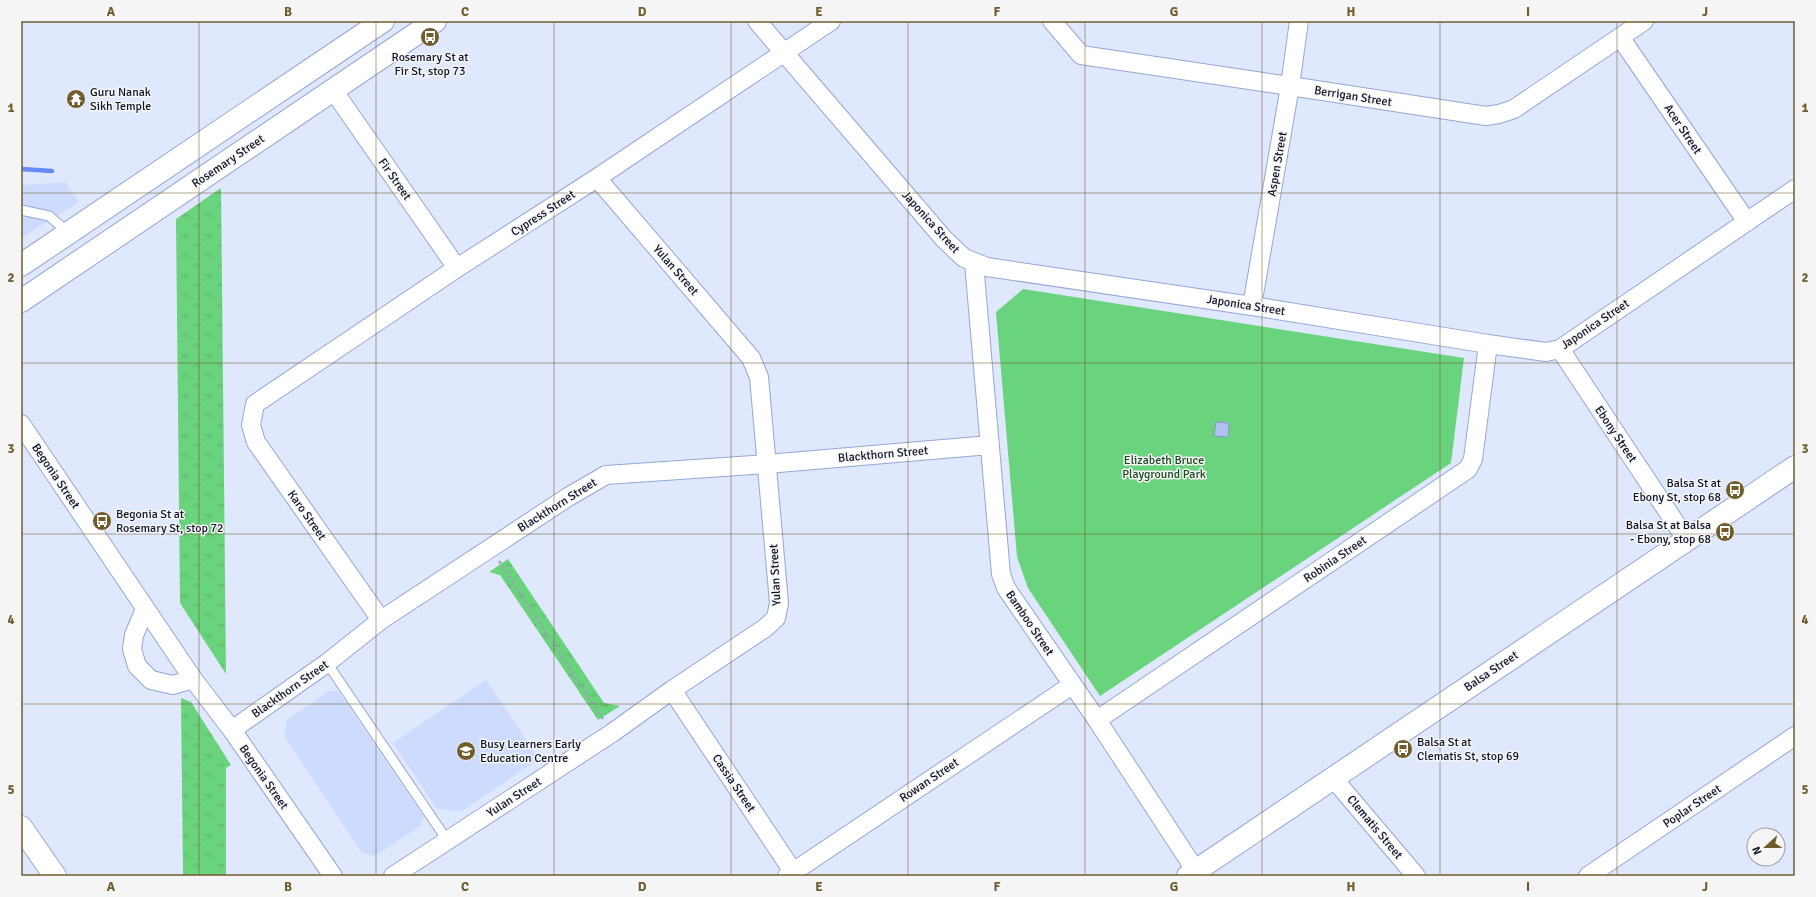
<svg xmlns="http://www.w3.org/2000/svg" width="1816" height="897" viewBox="0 0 1816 897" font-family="Signika,sans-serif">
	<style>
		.built { fill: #cddbfe }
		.grass { fill: url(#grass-tufts) }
		.park { fill: #6ad37d }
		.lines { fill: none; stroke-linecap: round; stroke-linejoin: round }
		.stream { stroke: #668af9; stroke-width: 4.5 }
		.building { fill: #b0c2f0; stroke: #879aca }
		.service-casing { stroke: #94a7d7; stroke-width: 11 }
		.minor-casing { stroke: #94a7d7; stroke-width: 20 }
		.tertiary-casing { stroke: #94a7d7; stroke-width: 24 }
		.secondary-casing { stroke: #94a7d7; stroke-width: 24 }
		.path { stroke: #9aa2b5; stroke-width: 2.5; stroke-dasharray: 3 3; stroke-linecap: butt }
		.service { stroke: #fff; stroke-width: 9 }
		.minor { stroke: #fff; stroke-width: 18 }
		.tertiary { stroke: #fff; stroke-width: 22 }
		.secondary { stroke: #fff; stroke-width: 22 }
		.grid { fill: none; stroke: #715d2c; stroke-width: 1; stroke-opacity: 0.55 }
		.labels { text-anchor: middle; stroke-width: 3; stroke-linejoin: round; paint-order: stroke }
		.poi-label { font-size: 12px; fill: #0f1527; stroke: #f5f5f5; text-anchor: start }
		.street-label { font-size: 12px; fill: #0f1527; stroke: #f5f5f5 }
		.park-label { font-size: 12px; fill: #194722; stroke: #f5f5f5 }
		.neatline { fill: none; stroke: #715d2c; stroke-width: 1.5 }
		.grid-label { font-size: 13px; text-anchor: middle; font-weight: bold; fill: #715d2c }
	</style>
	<defs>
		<pattern id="grass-tufts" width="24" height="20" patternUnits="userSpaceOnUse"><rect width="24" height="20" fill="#6ad37d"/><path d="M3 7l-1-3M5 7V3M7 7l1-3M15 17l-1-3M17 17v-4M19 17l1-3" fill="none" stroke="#5bb46c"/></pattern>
	</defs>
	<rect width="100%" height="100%" fill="#dfe8fc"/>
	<path class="built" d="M65,182L79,202L21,238V184L30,185Z
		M486,680L539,759L461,812L436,808L393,743Z
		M329,691H338L424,817L419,827L375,856L362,853L284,735L287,720Z"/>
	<path class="grass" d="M221,188L226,674L180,603L176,219Z
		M508,559L604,703L620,706L598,720L500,575L489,572Z
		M181,698L191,702L231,765L226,768V876H183Z"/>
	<path class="park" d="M1023,289L1464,358L1451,463L1100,696L1028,588L1017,557L996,312Z"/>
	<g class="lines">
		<path class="stream" d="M21,169L52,171"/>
	</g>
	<path class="building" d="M1216,422L1229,423L1228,437L1214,436Z"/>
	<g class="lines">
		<g class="service-casing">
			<path id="service" d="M21,210L49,216L69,233
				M327,663L447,840"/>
		</g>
		<g class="minor-casing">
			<path id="minor" d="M757,21L944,239L964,258L987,267L1252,306L1488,344L1546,352L1560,349L1795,189
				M1052,21L1081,55L1290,86L1486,116L1499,114L1514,109L1644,21
				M1620,37L1747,222
				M333,90L457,268
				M974,263L1001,574L1006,588L1097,720L1196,871
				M1252,306L1290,86L1299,21
				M1560,349L1686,539
				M21,424L193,679L232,730L333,876
				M145,609L134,635L132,649L137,666L151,680L173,685L193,679
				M381,620L256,442L251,425L255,404L457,268L597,178L831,21
				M672,690L796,876
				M1097,720L1468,469L1473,459L1488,344
				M232,730L327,663L381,620L568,497L606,475L767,464L990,445
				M1333,778L1416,876
				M393,876L612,733L672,690L765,628L776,618L779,603L759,377L751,358L597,178
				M787,876L1072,685
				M1588,876L1795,736"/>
		</g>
		<g class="tertiary-casing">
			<path id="tertiary" d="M21,827L55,876
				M1188,876L1795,467"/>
		</g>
		<g class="secondary-casing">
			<path id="secondary" d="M21,265L383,21
				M21,301L435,21"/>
		</g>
		<path class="path" d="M499,561L603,719"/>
		<use href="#service" class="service"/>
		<use href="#minor" class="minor"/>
		<use href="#tertiary" class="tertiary"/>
		<use href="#secondary" class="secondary"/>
	</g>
	<path class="grid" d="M199,21V876M376,21V876M554,21V876M731,21V876M908,21V876M1085,21V876M1262,21V876M1440,21V876M1617,21V876M21,193H1795M21,363H1795M21,534H1795M21,704H1795"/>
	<defs>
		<g id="bus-disc" transform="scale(1)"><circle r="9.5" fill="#715d2c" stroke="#f5f5f5"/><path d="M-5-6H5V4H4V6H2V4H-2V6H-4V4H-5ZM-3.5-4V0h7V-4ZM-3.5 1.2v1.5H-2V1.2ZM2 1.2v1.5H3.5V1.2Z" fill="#fff"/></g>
		<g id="temple-disc" transform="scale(1)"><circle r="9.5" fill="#715d2c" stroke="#f5f5f5"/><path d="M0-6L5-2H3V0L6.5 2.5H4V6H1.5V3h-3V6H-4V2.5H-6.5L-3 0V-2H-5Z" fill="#fff"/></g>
		<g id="school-disc" transform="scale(1)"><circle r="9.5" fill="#715d2c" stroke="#f5f5f5"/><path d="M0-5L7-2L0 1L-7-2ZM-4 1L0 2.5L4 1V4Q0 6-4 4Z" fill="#fff"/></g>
	</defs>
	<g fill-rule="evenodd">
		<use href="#bus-disc" x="430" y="37"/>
		<use href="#temple-disc" x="76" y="99"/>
		<use href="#bus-disc" x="1735" y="490"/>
		<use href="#bus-disc" x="102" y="521"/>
		<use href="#bus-disc" x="1725" y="532"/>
		<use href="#bus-disc" x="1403" y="749"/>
		<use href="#school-disc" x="466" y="751"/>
	</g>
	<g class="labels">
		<g class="poi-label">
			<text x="430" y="61" text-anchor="middle">Rosemary St at<tspan x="430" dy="14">Fir St, stop 73</tspan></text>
			<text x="90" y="96">Guru Nanak<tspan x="90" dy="14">Sikh Temple</tspan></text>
			<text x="1721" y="487" text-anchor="end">Balsa St at<tspan x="1721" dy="14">Ebony St, stop 68</tspan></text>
			<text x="116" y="518">Begonia St at<tspan x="116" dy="14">Rosemary St, stop 72</tspan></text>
			<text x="1711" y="529" text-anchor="end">Balsa St at Balsa<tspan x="1711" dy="14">- Ebony, stop 68</tspan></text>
			<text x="1417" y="746">Balsa St at<tspan x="1417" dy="14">Clematis St, stop 69</tspan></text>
			<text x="480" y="748">Busy Learners Early<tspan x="480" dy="14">Education Centre</tspan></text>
		</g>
		<g class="street-label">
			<text transform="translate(1353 96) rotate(9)" y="4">Berrigan Street</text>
			<text transform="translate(1683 129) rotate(56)" y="4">Acer Street</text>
			<text transform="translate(228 161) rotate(-34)" y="4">Rosemary Street</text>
			<text transform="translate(1277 164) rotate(-80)" y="4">Aspen Street</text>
			<text transform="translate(395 179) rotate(55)" y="4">Fir Street</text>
			<text transform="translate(543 213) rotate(-33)" y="4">Cypress Street</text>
			<text transform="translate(931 222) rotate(48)" y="4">Japonica Street</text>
			<text transform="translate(676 270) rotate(49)" y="4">Yulan Street</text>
			<text transform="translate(1246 305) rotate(9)" y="4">Japonica Street</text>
			<text transform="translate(1595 324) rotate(-34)" y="4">Japonica Street</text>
			<text transform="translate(1616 434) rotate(56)" y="4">Ebony Street</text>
			<text transform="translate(883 454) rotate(-5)" y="4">Blackthorn Street</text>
			<text transform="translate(56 476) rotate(56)" y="4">Begonia Street</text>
			<text transform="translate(557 505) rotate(-32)" y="4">Blackthorn Street</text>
			<text transform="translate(307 515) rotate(55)" y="4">Karo Street</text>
			<text transform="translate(1335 559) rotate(-34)" y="4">Robinia Street</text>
			<text transform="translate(775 575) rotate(-93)" y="4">Yulan Street</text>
			<text transform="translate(1030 623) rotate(56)" y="4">Bamboo Street</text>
			<text transform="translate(1491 671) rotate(-34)" y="4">Balsa Street</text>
			<text transform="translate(290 689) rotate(-35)" y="4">Blackthorn Street</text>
			<text transform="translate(264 777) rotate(55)" y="4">Begonia Street</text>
			<text transform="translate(929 780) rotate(-34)" y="4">Rowan Street</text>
			<text transform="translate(734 783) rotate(56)" y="4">Cassia Street</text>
			<text transform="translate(514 797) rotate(-33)" y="4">Yulan Street</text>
			<text transform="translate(1692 806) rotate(-34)" y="4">Poplar Street</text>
			<text transform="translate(1375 827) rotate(50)" y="4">Clematis Street</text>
		</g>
		<g class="park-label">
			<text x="1164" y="464">Elizabeth Bruce<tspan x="1164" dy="14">Playground Park</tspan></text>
		</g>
	</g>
	<rect width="1816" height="897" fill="none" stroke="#f5f5f5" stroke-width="44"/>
	<g transform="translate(1766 847) rotate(248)"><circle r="19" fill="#f5f5f5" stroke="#999ba3"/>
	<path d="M0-3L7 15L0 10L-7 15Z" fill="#715d2c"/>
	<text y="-6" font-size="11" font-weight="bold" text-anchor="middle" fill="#0f1527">N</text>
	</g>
	<rect x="22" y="22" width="1772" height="853" class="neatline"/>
	<g class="grid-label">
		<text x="111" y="16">A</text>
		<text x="288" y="16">B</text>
		<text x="465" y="16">C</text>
		<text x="642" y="16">D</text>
		<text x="819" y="16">E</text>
		<text x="997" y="16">F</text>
		<text x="1174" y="16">G</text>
		<text x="1351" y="16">H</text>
		<text x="1528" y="16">I</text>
		<text x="1705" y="16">J</text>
		<text x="11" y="112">1</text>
		<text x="1805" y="112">1</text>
		<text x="11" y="282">2</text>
		<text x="1805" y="282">2</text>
		<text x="11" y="453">3</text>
		<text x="1805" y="453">3</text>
		<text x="11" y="624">4</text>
		<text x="1805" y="624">4</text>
		<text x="11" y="794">5</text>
		<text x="1805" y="794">5</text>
		<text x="111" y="891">A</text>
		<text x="288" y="891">B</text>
		<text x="465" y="891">C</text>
		<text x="642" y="891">D</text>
		<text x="819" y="891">E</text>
		<text x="997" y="891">F</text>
		<text x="1174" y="891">G</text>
		<text x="1351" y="891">H</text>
		<text x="1528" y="891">I</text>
		<text x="1705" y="891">J</text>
	</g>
</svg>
